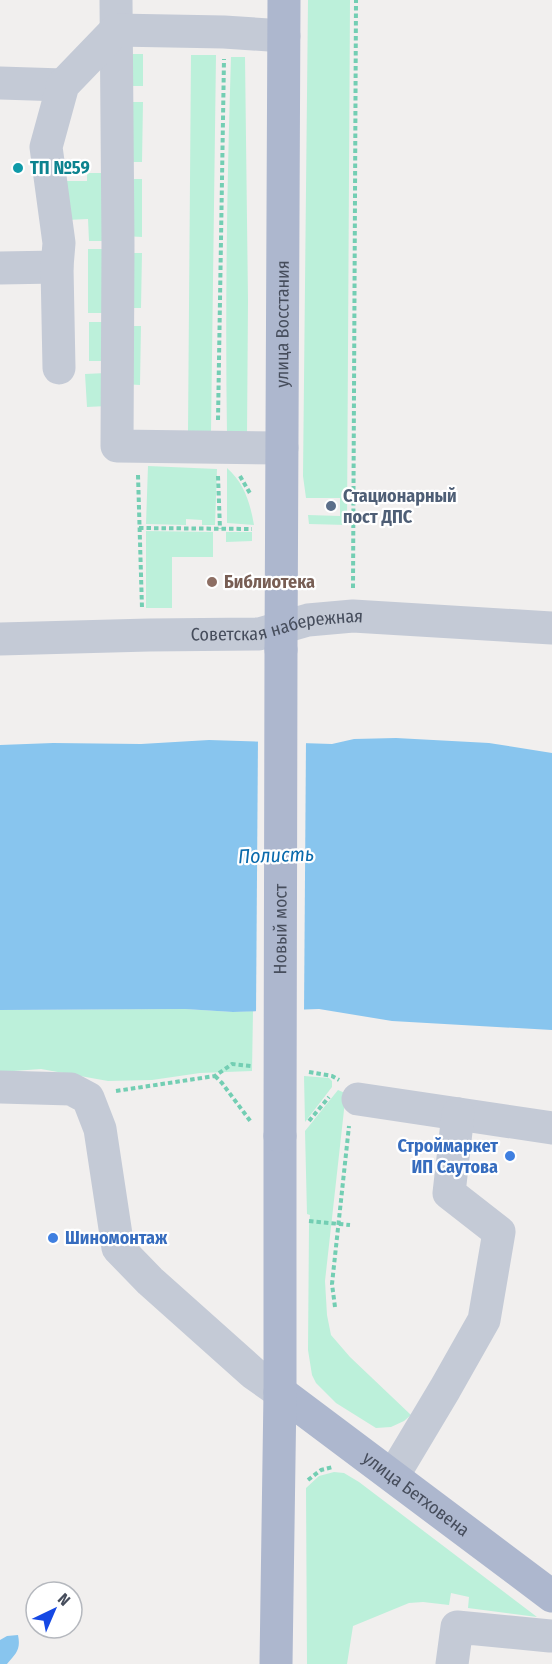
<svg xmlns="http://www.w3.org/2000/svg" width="552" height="1664" viewBox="0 0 552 1664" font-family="'Fira Sans Condensed',sans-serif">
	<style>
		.green { fill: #bcf0da }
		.water { fill: #88c5ee }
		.pier { fill: #f1efee }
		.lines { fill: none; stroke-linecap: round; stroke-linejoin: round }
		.path { stroke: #73ceb3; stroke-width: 4; stroke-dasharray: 4.5 3; stroke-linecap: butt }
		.minor { stroke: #c4cad6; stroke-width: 33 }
		.major { stroke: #adb7ce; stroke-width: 33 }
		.path-bridge { stroke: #73ceb3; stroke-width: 4; stroke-dasharray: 4.5 3; stroke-linecap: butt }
		.major-bridge { stroke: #adb7ce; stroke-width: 33 }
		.culture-dot { fill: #0f9aa8; stroke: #fff; stroke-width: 2 }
		.service-dot { fill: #5c6f8a; stroke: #fff; stroke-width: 2 }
		.education-dot { fill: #8d6e63; stroke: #fff; stroke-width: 2 }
		.shop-dot { fill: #3f7fe0; stroke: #fff; stroke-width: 2 }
		.labels { text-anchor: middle; stroke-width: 4.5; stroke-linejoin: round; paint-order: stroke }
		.culture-label { font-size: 18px; font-weight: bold; fill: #0d838f; stroke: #fff; text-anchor: start }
		.street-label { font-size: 18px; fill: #464d5c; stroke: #fff }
		.service-label { font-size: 18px; font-weight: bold; fill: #4e5e75; stroke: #fff; text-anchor: start }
		.education-label { font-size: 18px; font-weight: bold; fill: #785e54; stroke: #fff; text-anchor: start }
		.shop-label { font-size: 18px; font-weight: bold; fill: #366cbe; stroke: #fff; text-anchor: end }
		.water-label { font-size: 20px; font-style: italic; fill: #096aac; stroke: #fff }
	</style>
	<rect width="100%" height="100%" fill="#f1efee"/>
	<path class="green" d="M308,0H350L347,525L309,524L308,515L340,516V498H306L303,476Z
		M125,54H143V86H125Z
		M191,55H216L211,432H188Z
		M231,57H245L248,301L247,435L227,434C225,309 227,183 231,57Z
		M124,102H143L142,162H123Z
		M87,173H107L108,241H89L88,219L66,220L65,181H87Z
		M125,179H142V237L124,236Z
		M88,249H109L108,313H88Z
		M126,253H142L141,308H125Z
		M89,322H109L108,361H89Z
		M124,326H141L140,385L123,384Z
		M106,373L107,406L87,407L85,374Z
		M148,466L217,469L215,525H202V520L186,519V525L146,524Z
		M227,468C244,483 250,502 254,525L227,523Z
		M146,531L213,532V557H172V608H146Z
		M226,532H252V541L226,542Z
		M185,1009L233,1012L253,1011L252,1071L200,1073L152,1080L108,1081L41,1069L0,1072V1010Z
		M304,1076L329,1078L332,1081V1087L305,1122Z
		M338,1090L345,1093L344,1110L325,1281L327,1315L331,1335L350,1357L411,1415L404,1421L391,1427L376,1428L336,1403L316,1383L312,1375L308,1350L309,1226L310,1215L307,1214L305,1131Z
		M334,1472L344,1473L359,1482L537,1617L468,1608L469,1597L451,1593L449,1605L423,1602L409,1603L353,1626L347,1664H307L306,1488L319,1476Z"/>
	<path class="water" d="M396,738L489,743L552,753V1030L392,1021L319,1009L233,1012L185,1009L0,1010V745L53,743L141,744L209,740L332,744L354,739Z
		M18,1635C21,1650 16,1653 7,1664H0V1640L7,1636Z"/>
	<path class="pier" d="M258,738L306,740L304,1013L256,1014Z"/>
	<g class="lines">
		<path class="path" d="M218,420L224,59
			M138,475L142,608
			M218,476L220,529
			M240,476L251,495
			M139,528L252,529
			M353,588L356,0
			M309,1072L332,1076L339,1080
			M215,1076L222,1083L251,1122
			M116,1091L215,1076L232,1064L251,1066
			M309,1121L329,1097
			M335,1307L332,1284L349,1126
			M308,1480L321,1470L333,1467"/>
		<g class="minor">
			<path d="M116,0L118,244L117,446L282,448"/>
			<path d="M0,83L63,85"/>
			<path d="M0,268L57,267"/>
			<path d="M59,368L57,267L59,243L46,147L63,85L116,30L224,32L284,36"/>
			<path id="s1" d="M0,639L149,635L259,634L308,620L353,616L552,628"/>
			<path d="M0,1087L71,1089L88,1098L100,1129L118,1248L150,1281L253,1373L280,1392"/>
			<path d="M358,1099L552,1128"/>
			<path d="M393,1476L445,1389L484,1320L499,1232L449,1193L458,1114"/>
			<path d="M452,1664L457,1627L550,1636"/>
		</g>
		<g class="major">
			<path id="s2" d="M281,650L284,0"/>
			<path id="s3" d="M280,1392L552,1596"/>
			<path d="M276,1664L280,1392V1136"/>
		</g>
		<path class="path-bridge" d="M309,1221L350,1225"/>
		<path class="major-bridge" id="s4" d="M280,1136L281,650"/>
	</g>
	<circle class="culture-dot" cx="18" cy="168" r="6"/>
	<circle class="service-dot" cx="331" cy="506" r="6"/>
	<circle class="education-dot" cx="212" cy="582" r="6"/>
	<g class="shop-dot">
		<circle cx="510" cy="1156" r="6"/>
		<circle cx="53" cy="1238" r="6"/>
	</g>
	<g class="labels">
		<g class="culture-label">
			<text x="30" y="174">ТП №59</text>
		</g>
		<g class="street-label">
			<text dy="6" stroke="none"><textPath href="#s2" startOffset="326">улица Восстания</textPath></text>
			<text dy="6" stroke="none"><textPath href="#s1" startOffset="278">Советская набережная</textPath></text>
			<text dy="6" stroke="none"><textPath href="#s4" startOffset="207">Новый мост</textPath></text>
			<text dy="6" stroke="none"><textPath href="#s3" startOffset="170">улица Бетховена</textPath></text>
		</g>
		<g class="service-label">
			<text x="343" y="502">Стационарный<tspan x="343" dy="21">пост ДПС</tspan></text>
		</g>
		<g class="education-label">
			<text x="224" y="588">Библиотека</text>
		</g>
		<g class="shop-label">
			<text x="498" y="1152">Строймаркет<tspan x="498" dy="21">ИП Саутова</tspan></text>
			<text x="65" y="1244" text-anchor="start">Шиномонтаж</text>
		</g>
		<g class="water-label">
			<text transform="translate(276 855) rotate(-2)" y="7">Полисть</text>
		</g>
	</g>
	<g transform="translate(54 1610) rotate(44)"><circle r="28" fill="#ffffff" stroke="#b5b8be" stroke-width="1.5"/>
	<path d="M0-4.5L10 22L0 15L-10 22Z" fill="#1548e4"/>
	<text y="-9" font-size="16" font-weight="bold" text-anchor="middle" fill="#464d5c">N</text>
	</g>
</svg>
